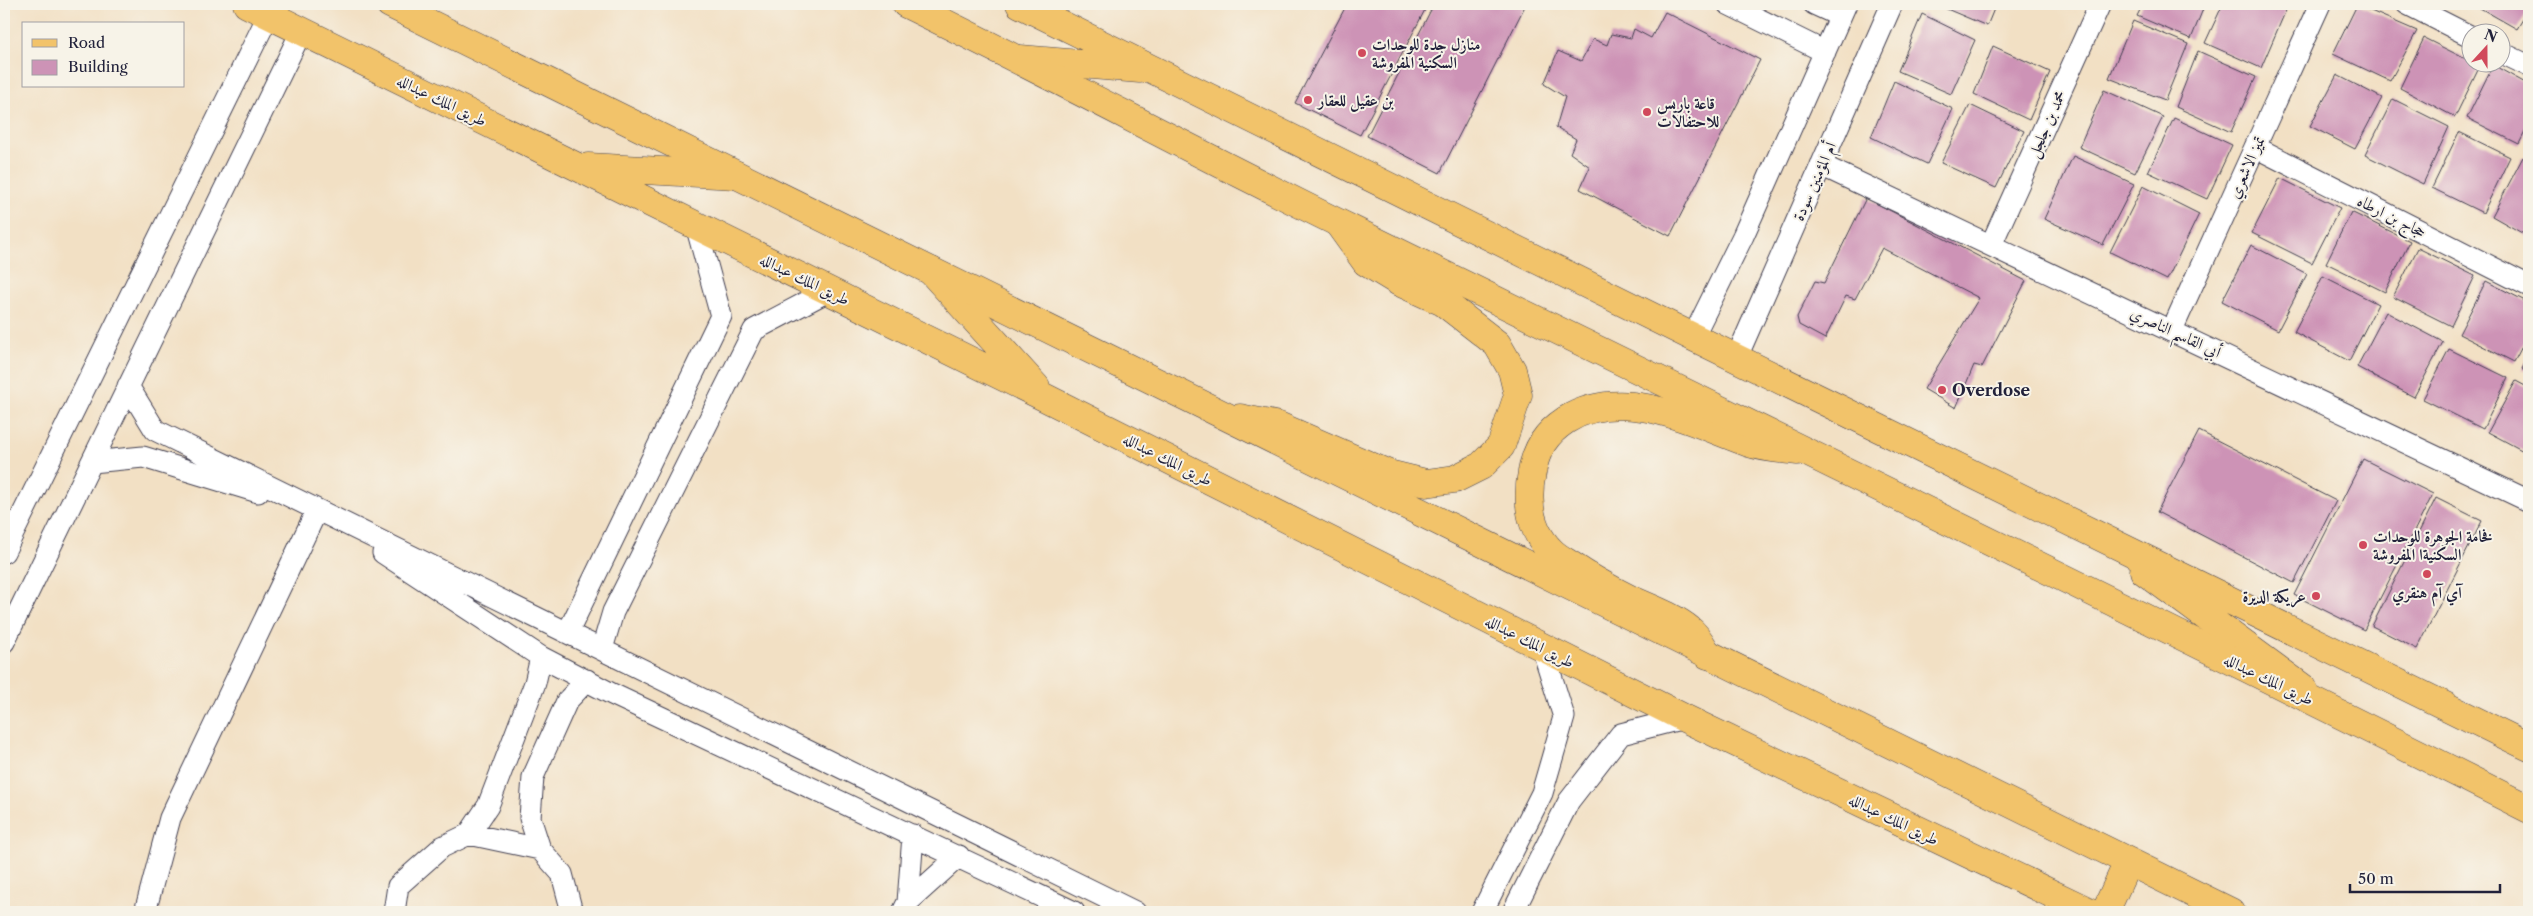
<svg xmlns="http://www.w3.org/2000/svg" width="2533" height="916" viewBox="0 0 2533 916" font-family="'Libre Caslon Text',Amiri,serif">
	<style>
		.building { fill: #cd93b6 }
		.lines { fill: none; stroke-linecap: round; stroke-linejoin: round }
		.street-casing { stroke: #413e50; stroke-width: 23 }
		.primary-casing { stroke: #413e50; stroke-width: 29 }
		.highway-casing { stroke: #413e50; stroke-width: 29 }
		.street { stroke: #fff; stroke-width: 21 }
		.primary { stroke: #f2c36a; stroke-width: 28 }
		.highway { stroke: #f2c36a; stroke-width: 28 }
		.poi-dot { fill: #d1495b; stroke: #f7f3e8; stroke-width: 2 }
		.labels { text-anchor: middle; stroke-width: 4; stroke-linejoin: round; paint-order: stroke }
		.poi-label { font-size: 16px; font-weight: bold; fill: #22223b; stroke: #f7f3e8; text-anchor: start }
		.street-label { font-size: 16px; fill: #22223b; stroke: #f7f3e8 }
	</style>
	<rect width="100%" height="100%" fill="#f7f3e8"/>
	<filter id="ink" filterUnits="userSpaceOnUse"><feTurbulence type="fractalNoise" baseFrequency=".02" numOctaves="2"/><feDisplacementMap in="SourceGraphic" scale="10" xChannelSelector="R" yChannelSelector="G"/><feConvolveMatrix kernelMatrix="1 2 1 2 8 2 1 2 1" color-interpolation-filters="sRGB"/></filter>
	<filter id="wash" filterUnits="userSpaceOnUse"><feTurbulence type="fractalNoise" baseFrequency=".0096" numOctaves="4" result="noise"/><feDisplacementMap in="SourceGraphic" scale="20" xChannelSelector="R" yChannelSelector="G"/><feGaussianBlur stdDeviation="1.12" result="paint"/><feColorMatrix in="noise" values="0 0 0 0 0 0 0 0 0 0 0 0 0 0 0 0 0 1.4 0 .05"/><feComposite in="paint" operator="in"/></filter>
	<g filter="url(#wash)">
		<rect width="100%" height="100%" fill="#f2e0c4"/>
		<g id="blocks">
			<path class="building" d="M1347,4H1428L1360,135L1295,103Z
				M1434,4H1526L1440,173L1367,136Z
				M1935,4H1996L1987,26Z
				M2143,4H2205L2191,39L2137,16Z
				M2223,4H2273L2286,10L2261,68L2205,43Z
				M2473,4H2529V9L2517,29Z
				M2357,5L2417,31L2390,81L2333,54Z
				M1665,12L1760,60L1670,236L1580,189L1590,167L1570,153L1576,139L1556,127L1565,97L1544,84L1558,51L1581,61L1593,39L1607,45L1611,34L1631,38L1634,29L1651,38Z
				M1922,14L1975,40L1951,94L1898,71Z
				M2133,21L2188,44L2165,100L2109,78Z
				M2424,38L2480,66L2455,117L2400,88Z
				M1993,46L2050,72L2029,120L1974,94Z
				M2198,51L2256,77L2231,132L2176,107Z
				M2493,65L2529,85V124L2519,144L2467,118Z
				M2337,75L2382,98L2355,149L2310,126Z
				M1894,81L1953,109L1927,164L1871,137Z
				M2104,90L2163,117L2135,173L2079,147Z
				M2393,99L2449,127L2423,184L2365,155Z
				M1970,105L2024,131L1996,188L1941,163Z
				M2174,118L2232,145L2207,199L2148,172Z
				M2459,132L2510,157L2483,213L2432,188Z
				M2073,156L2134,184L2103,245L2044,219Z
				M2523,157L2529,160V237L2492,216Z
				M2280,178L2340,208L2312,263L2252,233Z
				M2143,186L2199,214L2167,280L2110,252Z
				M1866,198L2026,281L1982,367L1974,365L1956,408L1924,389L1979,298L1882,248L1855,299L1846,296L1825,339L1799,325L1797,317L1815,281L1824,283Z
				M2351,212L2410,241L2385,292L2326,263Z
				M2251,245L2307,274L2278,330L2222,301Z
				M2418,248L2475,276L2451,326L2393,297Z
				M2323,276L2378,304L2349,361L2294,332Z
				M2486,281L2529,303V333L2514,362L2459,334Z
				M2386,312L2443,342L2414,397L2357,367Z
				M2449,349L2508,378L2483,429L2423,399Z
				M2529,355V373L2522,369Z
				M2516,381L2529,388V454L2488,432Z
				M2199,431L2336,501L2294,583L2157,512Z
				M2363,459L2433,494L2364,630L2294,595Z
				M2436,498L2482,521L2417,649L2372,626Z"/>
		</g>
	</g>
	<g filter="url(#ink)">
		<use href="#blocks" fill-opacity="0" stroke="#413e50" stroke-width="1"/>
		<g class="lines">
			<g class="street-casing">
				<path id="street" d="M1728,4L1825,52
					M1814,4L1840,16
					M2407,4L2470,36
					M2500,52L2529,66
					M2255,147L2529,286
					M1821,165L2529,501
					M1991,245L2100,4
					M2172,330L2320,4
					M1693,337L1743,236L1846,4
					M1736,359L1892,4
					M128,386L155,430C482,589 808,752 1135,912
					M92,462L143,457L258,492
					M4,552L269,14
					M383,553L541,657L612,694L1074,912
					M568,632L721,316L696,225
					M4,642L302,30
					M602,649L613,612L754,330L828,291
					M469,834L488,806L535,683L541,657
					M540,849L530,818L533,777L567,701L587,680
					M908,902L959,856
					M145,912L170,818L317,510
					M394,912L398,886L442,847L469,834L540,849L562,874L572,912
					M903,912L908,902L913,835
					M1482,912L1542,793L1564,717L1542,647
					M1513,912L1569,801L1621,734L1684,718"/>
			</g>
			<g class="primary-casing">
				<path id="primary" d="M247,4L1046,398L1684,718L2090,912
					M1020,4L1693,337L2529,747
					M1020,59L1140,69
					M588,167L736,175
					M931,271L1036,387
					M1240,418L1279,426L1389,474L1426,483L1455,479L1481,466L1501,446L1518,395L1512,370L1497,344L1443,302L1399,282L1366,262L1338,223
					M2144,571L2303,688
					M1708,655C1703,647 1698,636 1690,630C1673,616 1650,608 1630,599C1610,589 1590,578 1571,565C1565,561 1557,557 1552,552C1530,531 1526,501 1532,472C1536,449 1546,433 1566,420C1624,384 1693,423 1749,443C1764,448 1782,449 1798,451
					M2105,912L2128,862"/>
			</g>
			<g class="highway-casing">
				<path id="highway" d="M390,4L2231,912
					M906,4C1056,77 1203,157 1353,230C1745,423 2139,612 2529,809"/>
			</g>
			<use href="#street" class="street"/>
			<use href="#primary" class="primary"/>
			<use href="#highway" class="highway"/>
		</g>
	</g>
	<g class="poi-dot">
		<circle cx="1362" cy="53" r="5"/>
		<circle cx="1308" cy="100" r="5"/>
		<circle cx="1647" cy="112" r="5"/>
		<circle cx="1942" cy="390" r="5"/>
		<circle cx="2363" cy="545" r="5"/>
		<circle cx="2427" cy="574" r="5"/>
		<circle cx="2316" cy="596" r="5"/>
	</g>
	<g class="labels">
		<g class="poi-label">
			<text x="1372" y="50">منازل جدة للوحدات<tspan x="1372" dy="18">السكنية المفروشة</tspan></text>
			<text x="1318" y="106">بن عقيل للعقار</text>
			<text x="1657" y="109">قاعة باريس<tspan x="1657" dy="18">للاحتفالات</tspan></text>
			<text x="1952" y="396">Overdose</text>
			<text x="2373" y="542">فخامة الجوهرة للوحدات<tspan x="2373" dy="18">السكنيةا المفروشة</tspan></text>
			<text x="2427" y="598" text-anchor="middle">آي آم هنقري</text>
			<text x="2306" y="602" text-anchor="end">عريكة الديرة</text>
		</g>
		<g class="street-label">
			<text transform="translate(442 100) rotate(26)" y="6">طريق الملك عبدالله</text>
			<text transform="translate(2046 124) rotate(-66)" y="6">محمد بن جلجل</text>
			<text transform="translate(2246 167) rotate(-66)" y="6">تميز الاشعري</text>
			<text transform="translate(1814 181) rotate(-66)" y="6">أم المؤمنين سودة</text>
			<text transform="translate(2392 216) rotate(27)" y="6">حجاج بن ارطاه</text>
			<text transform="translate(805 279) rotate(26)" y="6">طريق الملك عبدالله</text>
			<text transform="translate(2176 332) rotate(25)" y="6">أبي القاسم الناصري</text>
			<text transform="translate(1168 459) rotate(27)" y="6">طريق الملك عبدالله</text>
			<text transform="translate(1530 641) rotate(27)" y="6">طريق الملك عبدالله</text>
			<text transform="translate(2269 679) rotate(26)" y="6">طريق الملك عبدالله</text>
			<text transform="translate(1894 819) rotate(26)" y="6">طريق الملك عبدالله</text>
		</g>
	</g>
	<rect width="2533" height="916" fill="none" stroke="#f7f3e8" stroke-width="20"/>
	<rect x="22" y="22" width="162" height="65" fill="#f7f3e8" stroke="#a29fa3"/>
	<rect x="32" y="39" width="25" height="8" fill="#f2c36a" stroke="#a29fa3"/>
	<text x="68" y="48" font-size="15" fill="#22223b">Road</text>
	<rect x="32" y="60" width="25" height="15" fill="#cd93b6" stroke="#a29fa3"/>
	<text x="68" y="72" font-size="15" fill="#22223b">Building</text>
	<g transform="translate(2486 48) rotate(21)"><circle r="24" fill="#f7f3e8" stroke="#a29fa3"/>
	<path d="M0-4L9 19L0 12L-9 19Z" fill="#d1495b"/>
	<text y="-8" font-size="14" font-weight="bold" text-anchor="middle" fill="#22223b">N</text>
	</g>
	<path d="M2350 884v8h150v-8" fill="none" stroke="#22223b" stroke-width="2.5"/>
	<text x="2358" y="884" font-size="15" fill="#22223b" stroke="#f7f3e8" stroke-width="4" paint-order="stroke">50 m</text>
</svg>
